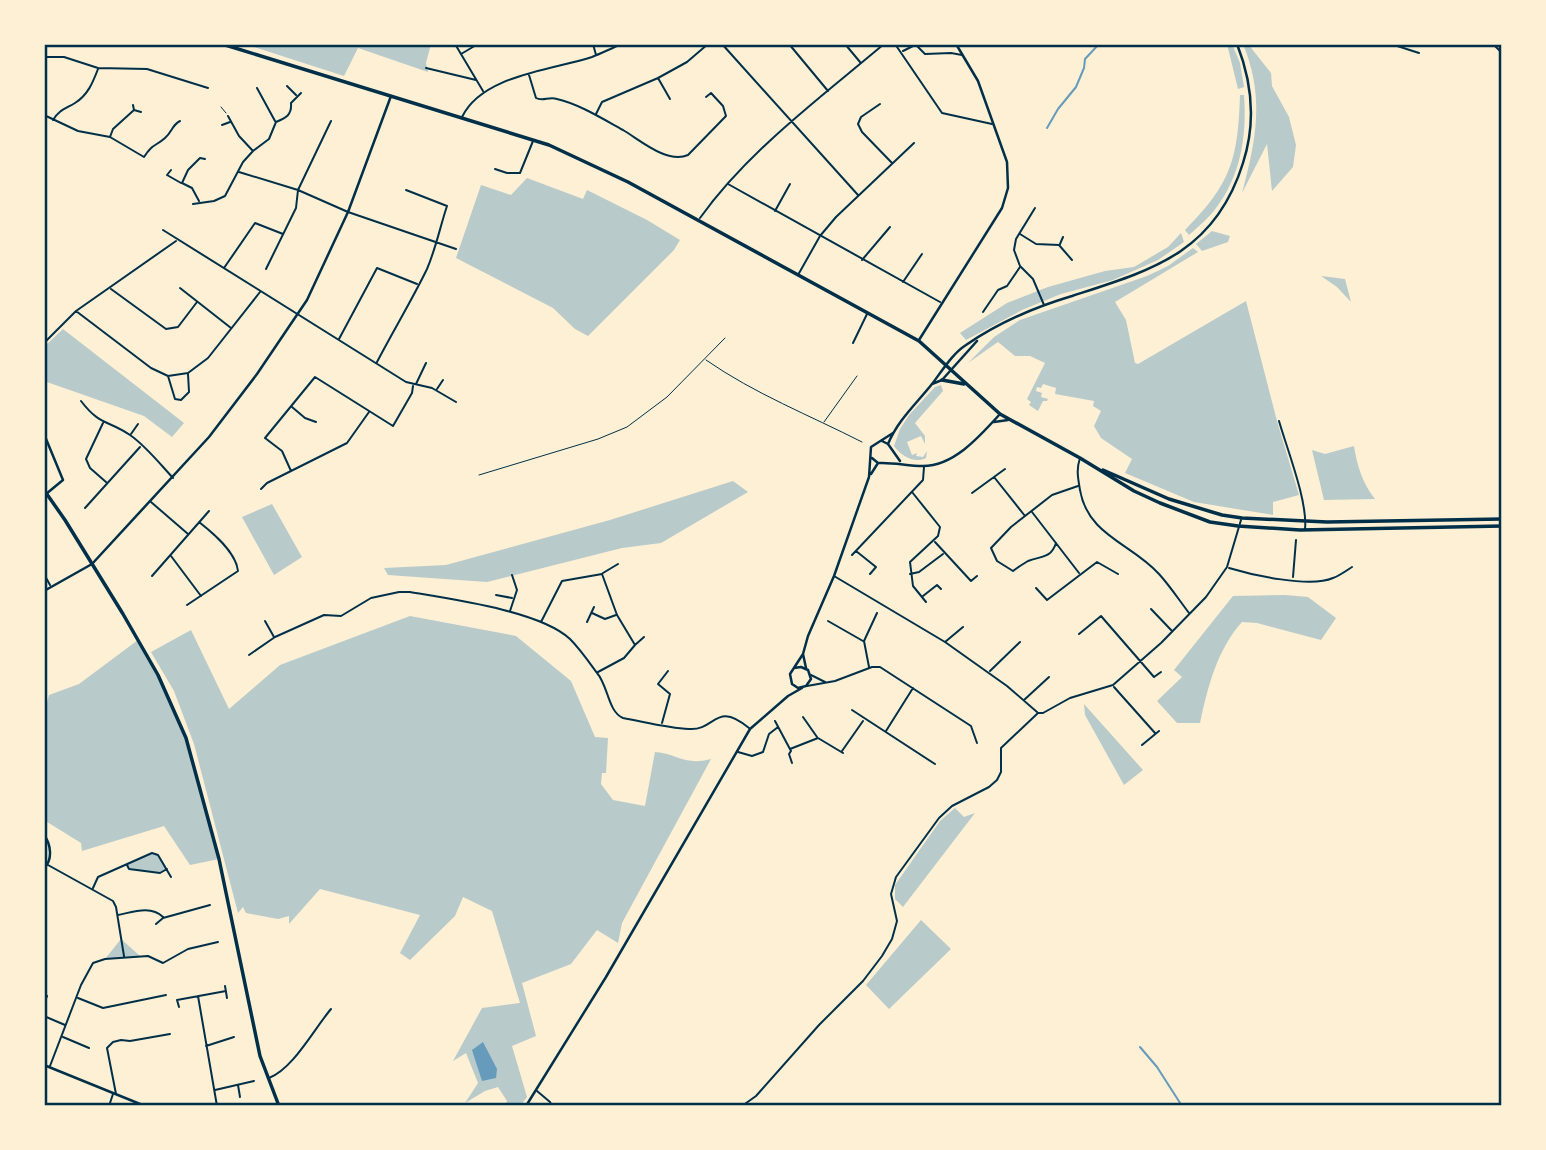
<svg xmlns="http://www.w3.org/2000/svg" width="1546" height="1150" viewBox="0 0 1546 1150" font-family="'Asap Condensed',sans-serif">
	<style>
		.green { fill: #b9caca }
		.water { fill: #669bbc }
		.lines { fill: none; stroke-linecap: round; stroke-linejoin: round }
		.stream { stroke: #669bbc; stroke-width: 2 }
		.service { stroke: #003049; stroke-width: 1 }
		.minor { stroke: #003049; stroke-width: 2 }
		.tertiary { stroke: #003049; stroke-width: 2.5 }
		.secondary { stroke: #003049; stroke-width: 2.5 }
		.primary { stroke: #003049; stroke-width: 3.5 }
		.trunk { stroke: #003049; stroke-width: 3.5 }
		.neatline { fill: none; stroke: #003049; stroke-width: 2.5 }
	</style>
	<rect width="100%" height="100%" fill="#fdf0d5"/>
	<path class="green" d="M245,44H431L426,63L428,72L358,48L344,76Z
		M1227,44H1232L1240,63L1244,87L1238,89Z
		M1243,44H1248L1271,73L1272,86L1289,117L1296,145L1293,167L1272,191L1267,144L1242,193C1256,140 1265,97 1243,44Z
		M1240,95H1244C1247,135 1241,175 1216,208C1209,218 1198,227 1189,235L1185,230C1231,184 1238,159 1240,95Z
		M527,178L583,199L587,190L647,220L680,240L674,250L588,336L575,329L553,308L456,258L481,185L511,195Z
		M1212,231L1230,236L1228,242L1202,251L1196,244Z
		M1181,233L1184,242L1158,260L1113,280L1061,294L1022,310L966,340L960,333L1007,303L1048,287L1105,271L1134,267L1168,247Z
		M1193,248L1198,252L1115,302L1126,320L1135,363L1138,364L1246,301L1277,421L1299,495L1273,502V515L1194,502L1125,473L1132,459L1101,438L1094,426L1101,411L1093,406L1094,401L1055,394L1056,388L1043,384L1041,388L1037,387L1036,391L1042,393L1041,397L1048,399L1047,401H1043L1038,411L1029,405L1031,402L1027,399L1045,363L1030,356H1015L998,342L968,363L994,337L1020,320L1147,276L1168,266Z
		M1321,276L1345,279L1351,302L1337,287Z
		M63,329L184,423L172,437L144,416L44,381V347Z
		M941,385L943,391L915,423L925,436V444L921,436L907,442L912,455L917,453L916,456L923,457L927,451L926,458C915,464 901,456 894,446L900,429L909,415L935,387Z
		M1354,446C1357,466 1363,484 1375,499L1324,500L1312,450L1325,454Z
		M733,481L748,492L661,543L622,548L487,582L388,575L384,568L446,565L610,520Z
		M272,504L302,557L274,575L242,517Z
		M1285,595L1308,597L1336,618L1321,640L1257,623L1242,622C1217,650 1208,686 1200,723H1177L1157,701L1182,677L1174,670L1233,596Z
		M410,616L516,636L571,681L595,737L608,738L606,773H602L601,784L613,800L645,806L655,752C678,754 685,766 711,759L622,923L618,943L597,930L571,964L522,983L536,1036L512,1046L527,1097L520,1106H505L507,1101L498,1087L485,1091L465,1103L478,1083L466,1053L453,1061L482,1008L520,1003L492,911L463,897L455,916L410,960L400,953L420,915L320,889L289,924V916L278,919L246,913L243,907L238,913L194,744L174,691L151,652L191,630L229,709L280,665Z
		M138,640L158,675L186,738L219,859L190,865L164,826L82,851L81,843L44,820V713L49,695L79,684Z
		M1084,704L1143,770L1124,785L1085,715Z
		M955,808L964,817L975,813L903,907L895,899V885L940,821Z
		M152,853H156L167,869L160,873L129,869L127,864Z
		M921,920L951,949L889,1009L866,985Z
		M121,939L140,956L105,959Z"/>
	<path class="water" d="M483,1042L497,1069L496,1078L482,1081L472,1050Z"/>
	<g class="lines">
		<path class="stream" d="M1047,128L1058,109L1076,87L1084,68L1085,59L1099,44
			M1140,1047L1157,1067L1182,1106"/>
		<path class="service" d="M221,107L226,113
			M706,360C755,394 809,415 862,442
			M824,422L857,376
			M479,475L598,439L627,427L667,397L725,338"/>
		<path class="minor" d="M455,44L483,91
			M593,44L596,55
			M722,44L858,195
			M789,44L828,91
			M845,44L860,62
			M895,44L942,113L992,124
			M1391,44L1419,53
			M1493,44L1502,53
			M916,45L925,54L951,53L962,55
			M903,51L917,44
			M461,54L478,44
			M44,57H64L98,68L147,69L208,88
			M426,68L476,80
			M529,75L536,98C543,102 549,96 557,99C579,104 603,119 623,130C640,140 667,164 688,155L726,116L723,106L711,93L706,97
			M658,78L670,99
			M287,86L296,95
			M257,88L275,121
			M880,104L861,117L858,124L862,132L892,163
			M133,105L134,110L141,112
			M596,114L602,102L658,78L687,62L708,44
			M44,115L78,131L110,137L144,157C153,143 155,147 165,138C172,132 172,125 180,121
			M228,116L239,136L253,151
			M462,117C482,75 552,70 592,57C602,53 612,48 622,44
			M53,120C59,110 65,109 75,103C88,95 93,82 98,69
			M222,125L230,122
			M110,137L113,129L134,110
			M495,169L507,173H520L533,141
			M171,170L167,175L181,183
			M239,172L298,190L348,212L456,249
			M728,184L940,302
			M199,201L192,188L182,183L188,170L200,158L205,159
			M193,204L214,201L225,196L243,162L253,151L269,139L276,122C286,118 292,115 291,103L301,93
			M1035,208L1016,239L1014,250L1020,266L1033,279L1044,305
			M775,211L790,184
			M700,218C749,150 820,98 884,44
			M163,230L406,382L432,388L456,402
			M1020,234L1036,244L1059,245L1072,260
			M1060,244L1063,237
			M862,260L890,227
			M224,268L255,223L283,234
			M266,269L296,208L298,190L331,121
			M798,275L820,236L836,217L914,143
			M903,282L922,254
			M180,288L231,328
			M111,289L166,329L178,327L197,302
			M76,311L151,368L168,376L188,373L208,358L260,292
			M983,312L998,290L1007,286L1020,267
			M339,339L377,268L417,284
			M44,343L76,311L176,241
			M853,343L867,314
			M377,362C393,331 412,300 427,269C436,248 440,227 447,206L406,190
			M168,376L175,399L181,400L189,392L188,374
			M416,384L426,363
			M437,389L443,380
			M81,401C100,426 108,420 130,435C146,446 160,464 173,478
			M292,407L305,418L316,422
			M1279,421C1287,449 1308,502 1305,529
			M103,423L86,459L90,468L106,482
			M131,434L138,424
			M1080,458C1076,470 1078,478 1080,490C1088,536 1131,543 1159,574C1170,586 1179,600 1189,613
			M291,471L282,451L265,438L315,377L393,426L412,393L413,386
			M994,477L1025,516
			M261,489L267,483L347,443L369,412
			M912,492L940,527L938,536L910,562L913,586L926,602
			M972,493L1005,469
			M151,502L188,534
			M85,508L140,447
			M1032,512L1079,573
			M935,542L971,581L977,576
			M1056,543C1051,559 1040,556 1028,561C1023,564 1018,567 1013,571L997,561L991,548L1011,527L1052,495L1078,486
			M856,551L876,567L870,574
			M852,555L923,480L924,467
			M171,556L201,596
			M1229,568C1252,575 1310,588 1333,578C1339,576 1346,571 1352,567
			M603,573L618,564
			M44,574L50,585
			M910,574L919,572L943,554
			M152,576L209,511
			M834,576L945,642L1007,686L1037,712
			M1293,577L1296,540
			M1036,588L1047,600L1097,562L1118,574
			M496,595L512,598
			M923,596L937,585L941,589
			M187,605L238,571C236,552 213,533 199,522
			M1151,609L1172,631
			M510,611L517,590L512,575
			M592,613L605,619L616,615
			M265,621L274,637
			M828,621L863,641
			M541,622L562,581L602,574L617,615L635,645L624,658L598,672
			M587,622L594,607
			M1079,634L1101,616L1154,677L1161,672
			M945,642L963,627
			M635,645L644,637
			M249,655L275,637L324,615L341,616L371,598L399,592H410C451,599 540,611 570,639C580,649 589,662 597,673C608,685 608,712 623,718C645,722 667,728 689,729C716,731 715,700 749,728
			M869,667L864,641L877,613
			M990,671L1020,642
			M811,675L825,682
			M44,682L45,685
			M807,686L835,681L872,667H880L971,726L977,743
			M1114,687L1155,733
			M1024,700L1049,677
			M852,710L935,764
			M803,717L817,737
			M775,721L791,751L789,754L792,763
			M662,723L670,694L658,684L668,671
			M886,731L913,688
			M1142,745L1159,731
			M790,749L818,738L843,753
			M842,751L863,721
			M738,752L752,756L763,752L769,734L778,727
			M48,865L113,901L116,907L124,956
			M127,865L129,869L160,873L167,869
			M93,888L98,877L152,853L158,855L171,877
			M118,915C133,912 151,905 163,917
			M156,924L163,918L210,905
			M225,986L227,998
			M198,996L217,1106
			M78,998L103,1008L166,995
			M44,1003L47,996
			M179,1007L177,1000L226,991
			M44,1016L65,1025
			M63,1037L89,1048
			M206,1046L234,1037
			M50,1066L81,985L93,963L105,959L148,956L163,963L188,949L218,942
			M269,1078C293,1069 314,1029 331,1009
			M238,1085L240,1097
			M215,1090L254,1081
			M537,1091L550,1102L552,1106
			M116,1094L107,1048L113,1042L121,1040L130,1041L170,1034
			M109,1106L113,1094
			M742,1106L756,1096L819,1025L863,981L882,956L892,939L897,921L891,894L896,877L939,818L952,806L989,787L997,780L1001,772V748L1038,713H1043L1070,698L1113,685L1161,643L1206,597L1227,567L1241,520"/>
		<path class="tertiary" d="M919,340L1002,208L1008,188L1007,162L978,81L956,44
			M44,434L63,480L46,494
			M44,591L92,564L209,437L257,374L307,300L348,212L391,96
			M44,835C51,844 53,860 44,868
			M44,1065L145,1106"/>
		<path class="secondary" d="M932,384L942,380L977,341
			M994,422L1008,420
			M882,441L888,444L900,461
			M888,444C898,420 916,404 932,384C942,371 952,354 966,345C998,323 1035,307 1072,296C1152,270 1215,253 1243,163C1256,123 1252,82 1237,44
			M872,458L878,463C894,462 907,466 923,466C954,466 980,436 1000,414
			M871,474L878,463
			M803,654L806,668
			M794,668L801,667L808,670L811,679L806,686L798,688L792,684L790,674L803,654L808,636L834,576L869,477L871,447L893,433
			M526,1106L606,977L750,729L788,696L802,688"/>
		<path class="primary" d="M222,44L549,145L628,182L919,341L1000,414L1080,458L1134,491L1160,503L1210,522L1238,526L1300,530L1502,526
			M942,380L964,384
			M1103,470L1169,499L1222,515L1242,518L1327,522L1502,519"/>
		<path class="trunk" d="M44,490L65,520L123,614L158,675L186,738L219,859L260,1056L279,1106"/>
	</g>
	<rect width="1546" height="1150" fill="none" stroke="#fdf0d5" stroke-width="91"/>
	<rect x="46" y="46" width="1454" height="1058" class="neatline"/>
</svg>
